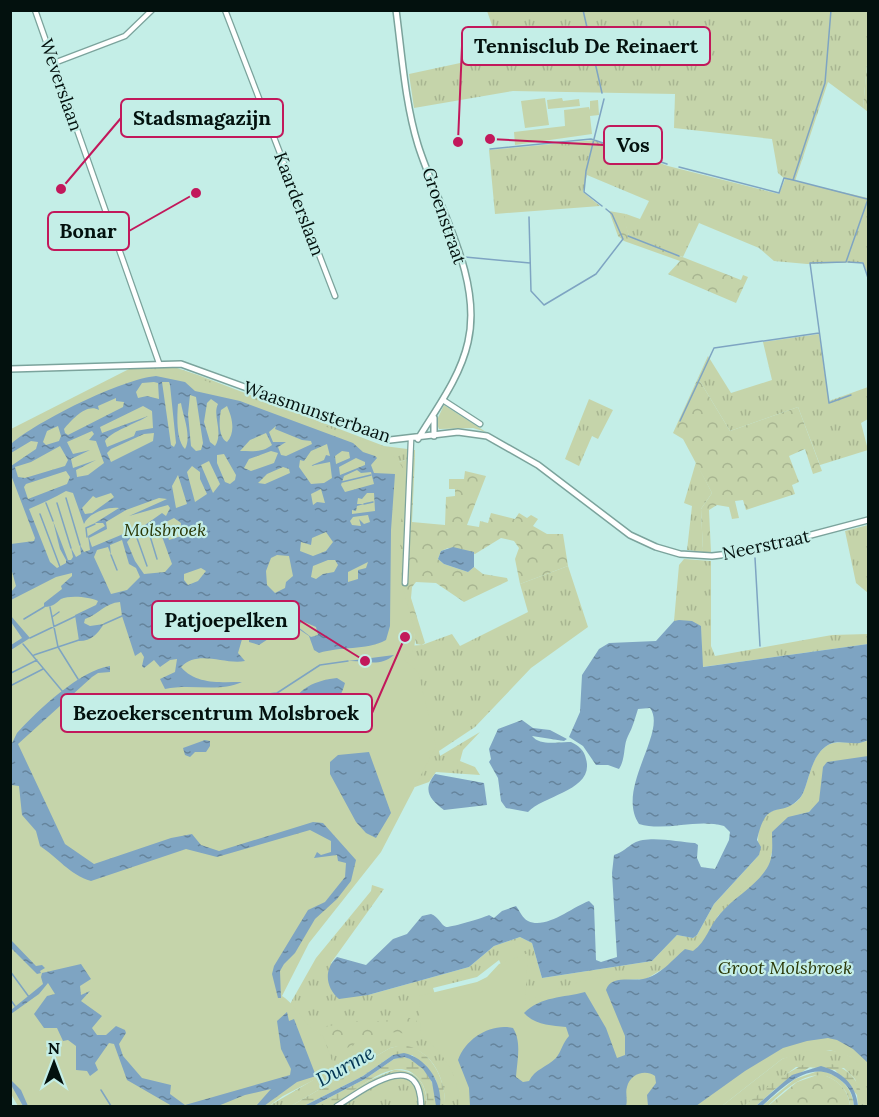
<svg xmlns="http://www.w3.org/2000/svg" width="879" height="1117" viewBox="0 0 879 1117" font-family="Lora,serif">
	<style>
		.grass { fill: url(#grass-tufts) }
		.forest { fill: url(#forest-crowns) }
		.wetland { fill: url(#wetland-marsh) }
		.green { fill: #c5d4aa }
		.water { fill: url(#water-ripples); fill-rule: evenodd }
		.lines { fill: none; stroke-linecap: round; stroke-linejoin: round }
		.stream { stroke: #7ea4c2; stroke-width: 1.5 }
		.minor-casing { stroke: #7ba39c; stroke-width: 7 }
		.tertiary-casing { stroke: #7ba39c; stroke-width: 8 }
		.minor { stroke: #fff; stroke-width: 4.5 }
		.tertiary { stroke: #fff; stroke-width: 5 }
		.labels { text-anchor: middle; stroke-width: 4.5; stroke-linejoin: round; paint-order: stroke }
		.street-label { font-size: 18px; fill: #03110e; stroke: #c4eee7 }
		.park-label { font-size: 18px; font-style: italic; fill: #293604; stroke: #c4eee7 }
		.water-label { font-size: 20px; font-style: italic; fill: #013351; stroke: #c4eee7 }
		.leader { fill: none; stroke: #c2185b; stroke-width: 2 }
		.callout-dot { fill: #c2185b; stroke: #c4eee7; stroke-width: 2 }
		.callout { fill: #c4eee7; stroke: #c2185b; stroke-width: 2 }
		.callout-label { font-size: 20px; text-anchor: middle; font-weight: bold; fill: #03110e }
	</style>
	<defs>
		<pattern id="grass-tufts" width="24" height="20" patternUnits="userSpaceOnUse" patternTransform="scale(1.5)"><rect width="24" height="20" fill="#c5d4aa"/><path d="M3 7l-1-3M5 7V3M7 7l1-3M15 17l-1-3M17 17v-4M19 17l1-3" fill="none" stroke="#a8b591"/></pattern>
		<pattern id="forest-crowns" width="20" height="18" patternUnits="userSpaceOnUse" patternTransform="scale(1.5)"><rect width="20" height="18" fill="#c5d4aa"/><path d="M2 6a3 3 0 1 1 6 0M12 15a3 3 0 1 1 6 0" fill="none" stroke="#a8b591"/></pattern>
		<pattern id="wetland-marsh" width="20" height="14" patternUnits="userSpaceOnUse" patternTransform="scale(1.5)"><rect width="20" height="14" fill="#c5d4aa"/><path d="M1 5h8M5 5V1M11 12h8M15 12V8" fill="none" stroke="#a8b591"/></pattern>
		<pattern id="water-ripples" width="26" height="14" patternUnits="userSpaceOnUse" patternTransform="scale(1.5)"><rect width="26" height="14" fill="#7ea4c2"/><path d="M2 4q2-2 4 0t4 0M15 11q2-2 4 0t4 0" fill="none" stroke="#65849c"/></pattern>
	</defs>
	<rect width="100%" height="100%" fill="#c4eee7"/>
	<path class="grass" d="M487,11H868V53L863,108L828,82L795,181L868,198V276L863,262L807,264L774,261L759,248L699,223L683,257L629,236L623,217L626,214L640,219L649,201L587,175L583,192L600,206L495,214L489,150L595,140L668,166L779,194L785,179L778,173L772,139L674,128L675,94L513,91L414,108L409,74L502,54Z
		M819,334L829,401L868,387V419L861,423L868,450L820,465L798,407L730,431L698,378L708,356L731,393L772,380L763,342Z
		M149,367L177,368L198,375L384,446L415,450V457L399,462L11,433Z
		M589,399L613,410L598,439L592,436L579,466L565,459Z
		M696,462L712,493L701,509L703,552L687,550L692,506L684,503Z
		M868,525V593L856,583L845,531Z
		M684,559L711,561V646L715,656L832,635L868,634V644L702,667L701,626L674,621L679,565Z
		M568,566L588,627L531,668L475,727L439,751L440,756L480,732L463,750L460,761L475,767L480,775L436,772L429,782L415,787L402,661L406,646L422,645L452,634L460,646L528,612L520,584Z
		M868,740V756L809,812L788,817L772,832L773,850L766,869L718,916L708,938L693,951L646,979L623,980L524,1013L499,960L477,977L433,988L470,1106H445C446,1074 426,1039 390,1048L291,1106H269L320,1076L290,1004L316,958L371,891L372,885L384,889L331,963L368,995L469,967L494,946L520,937L532,943L542,978L652,961L677,935L693,938L697,935L714,904L759,855C752,792 789,820 802,795C810,779 810,756 828,745C841,738 856,747 868,740Z
		M806,1050C828,1048 861,1052 868,1077C870,1086 868,1098 868,1106H864L855,1079L844,1068L796,1067L744,1106H722L782,1059Z
		M394,1070C417,1069 427,1084 427,1106H326L370,1080Z"/>
	<path class="forest" d="M868,53V112L863,108Z
		M609,211L626,214L624,217L629,236L741,280L743,275L748,277L736,303L668,274L680,261L624,241L618,236Z
		M698,378L730,431L798,407L822,471L813,474L805,449L789,456L799,482L792,485L795,494L746,510L743,500L735,501L739,518L732,519L729,507L717,505L709,510L711,552H703L701,509L712,493L683,439L673,433Z
		M415,457L412,522L445,525L446,497L455,496V489H449V479H464L465,471L486,476L467,525L479,527L480,521L488,523L491,513L515,519L519,513L527,518L531,515L538,519L533,526L547,534H563L568,566L520,584L515,559L519,548L514,541L501,538L475,554L448,548L441,551L438,559L444,564L468,572L474,567L483,574L507,578L508,581L464,602L436,583L416,582L412,587L411,598L425,643L422,645L416,644L414,633L390,626L399,462Z
		M402,1015L417,1021V1031L412,1037C386,1023 356,1043 333,1056L325,1045L324,1027L355,1021H385Z
		M820,1074C837,1079 848,1088 850,1106H768L797,1082Z"/>
	<path class="wetland" d="M402,1045C431,1048 446,1079 445,1106H440L436,1080L426,1066L412,1055H393L363,1076L304,1106H291L390,1048Z
		M404,1057C425,1062 438,1086 436,1106H427C427,1095 425,1084 416,1076C393,1052 349,1098 327,1106C323,1107 317,1106 313,1106L365,1079L394,1059Z
		M808,1062C839,1060 861,1074 864,1106H858L857,1095L835,1070L810,1067L775,1089L756,1106H744L779,1078Z
		M821,1070C839,1076 852,1086 854,1106H850C849,1096 846,1089 837,1082C813,1063 785,1089 768,1106H762L795,1079Z"/>
	<path class="green" d="M545,98L549,125L525,128L521,101Z
		M562,98L563,101L579,99L580,106L548,109L547,100Z
		M598,100L599,115L590,116L592,134L515,145L514,132L565,126L564,110L589,107L590,110V101Z
		M133,367L154,369L198,378L377,446C421,465 402,496 400,533C400,548 401,564 402,579C402,602 430,645 404,660L418,672L436,746L381,852L309,943L282,996C298,1006 305,1029 323,1036L335,1069L283,1096L269,1106H18L11,1094V429Z
		M444,405L486,432L473,428L439,429L436,422Z
		M868,750V1079L858,1063L851,1057L830,1050H813L782,1059L722,1106H459C460,1078 444,1051 421,1036L419,996L477,982L487,977L499,964L528,953L525,1001C549,993 576,981 602,977C615,976 627,981 639,980C660,979 671,961 680,945L700,948L719,916L775,852L766,838L770,825L788,816L811,812L818,752L867,755Z"/>
	<path class="water" d="M156,376L185,382L195,391L240,401L353,443L363,452L375,456L377,458L371,465L374,473L395,474L391,530L390,626L386,640C365,651 341,646 319,653L314,650L309,636L297,628L282,630L259,645L249,642V632L245,629L238,653L245,661C224,665 198,649 181,667C196,685 221,682 242,682C218,693 191,683 165,689L160,679L175,672L177,659L170,660L160,667L154,660L144,668L142,666L144,657L141,652L135,656L122,616L120,602C105,603 99,614 85,619L84,623L90,626L104,624C97,634 92,641 79,641L75,615L96,605L98,601C90,597 70,595 61,599C56,603 53,607 44,607V603L62,589L61,586L72,576V573L56,577L11,600V592L16,586L11,568V544L34,541L35,538L11,475V466L36,449L38,442L31,441L11,453V444C37,421 122,379 156,376ZM154,382L158,383L159,399L147,396L138,398L136,392L142,383ZM162,382H169L170,385L176,443L174,447L171,445ZM190,395L196,397L203,443L201,450L196,451L191,446L188,414ZM116,398V401L124,402L123,407L68,435L65,433L64,429C72,420 86,403 99,410L98,406ZM211,399L218,404C212,416 224,432 215,446L210,442L204,422L207,403ZM181,403C183,416 192,436 185,449C176,440 177,416 178,404ZM143,406L152,411L153,428L136,431L134,436L107,447L105,441C110,432 137,423 148,416L102,433L100,427ZM227,406C232,417 236,432 227,442C218,437 219,420 221,410ZM58,426L61,436L59,441L46,445L43,442L47,431ZM276,426L275,429L302,440L311,441L312,444L286,456L281,455L278,447L286,442H273L269,432ZM92,431L94,434L89,440L96,441L104,463L88,475L77,477L76,470L96,460L73,468L71,459L90,450L73,454L67,442ZM154,433L153,441L111,462L107,453L111,449L144,434ZM266,433L272,445C262,453 251,451 240,451L250,440ZM327,444L330,456L326,455L324,460L310,466L330,462L332,478L324,483L311,484L299,467L300,460L304,461L311,451ZM60,446L68,460L65,466L25,478L18,477L15,467L31,462ZM271,451L278,453L274,463L251,471L244,468L249,459ZM342,451L349,452L350,458L336,464L335,456ZM224,454L236,475L235,480L230,484L225,482L217,463V455ZM356,458L365,462V465L340,475L339,467ZM209,461L220,484L213,493L201,465ZM192,466L200,472V479L207,494L195,502L187,472ZM283,467L289,469L290,473L265,484L258,483L267,474ZM357,470L361,473L371,472L374,484L345,492L341,485L344,476ZM66,471L70,477L67,484L28,499L24,487L26,484ZM178,475L187,504L176,508L172,486ZM321,489L325,503L317,502L313,505L311,494ZM66,491L73,493L84,524C88,513 109,506 119,508L95,523H103L105,526L88,536L90,550L84,552L80,545L81,554L76,557L71,548L73,557L71,560H68L53,521L60,549L66,560V563L57,568L50,562L29,509C42,503 54,498 66,491ZM111,493L114,497L92,513L85,514L82,508L93,496L96,498ZM367,493H374L375,511L352,514V510L356,511L357,506L364,504H357L358,498L362,499ZM159,498L167,499L129,516L168,505L170,508L166,516L162,513L145,525L92,547L89,538L107,529L106,522L126,510ZM368,515L370,522L364,524L359,519L361,526L352,525L350,521L353,517ZM174,518L181,523V536L169,540L164,523ZM154,529L160,531L172,564L165,572L144,574L135,561L127,542L132,536L139,538L145,535L152,536ZM326,532L333,542L326,551L313,556L300,551L301,542L311,545L312,538ZM122,540L129,564L136,568L140,577L127,590L111,594L94,557L97,550L108,547L111,555L110,545ZM277,555L289,556L293,576L286,582L285,588L275,593L267,585L266,571L271,558ZM328,560H335L338,565L334,572L323,574L316,579L311,577L313,566ZM368,562L366,568L358,570V579L348,582V572ZM201,568L206,571L198,581L188,585L184,580V574ZM302,621L316,627L318,635L311,637L298,627Z
		M453,547L474,552V567L468,572L444,564L438,559L441,551Z
		M11,616L30,638L11,650V645L22,638L11,622Z
		M679,620L692,621L701,626L703,667L868,644V740C854,748 842,738 828,745C809,756 809,787 800,798C780,820 767,795 757,840L761,847L759,855L714,904L697,935L693,938L677,935L652,961L542,978L532,943L520,937L494,946L469,967L368,995L339,999C326,988 323,970 337,957L366,965L393,939L407,934L422,916L431,914C439,917 440,924 446,927C449,928 486,917 489,915L494,918L502,911L516,906C520,911 522,918 528,921C546,930 572,907 589,901L594,906L596,960L601,962L617,957L612,873L614,855C623,852 627,847 634,843C648,835 679,842 695,843L698,845L697,858L701,867L715,869L729,840L730,832L724,826C696,818 666,832 639,824C615,788 668,732 650,708L638,709C635,718 633,727 628,736C623,746 626,758 619,769L608,765H596L583,746L569,737L580,712L582,675L599,649L609,643L656,641L674,621Z
		M394,655C379,668 365,660 348,661Z
		M110,666V672L98,673L92,677L18,744L65,844L94,864L171,838L192,834L201,845L219,851L313,822L323,823L356,860L351,881L337,899L315,919L295,953L284,964L280,971L281,998H278L272,974L274,966L308,910L325,902L345,877L346,863L338,861L337,855L314,858L317,852L321,855L331,852V841L310,830L217,857L186,849L91,881C70,875 57,857 40,846L36,831L22,815L19,786L11,785V745L17,733C38,710 79,671 110,666Z
		M337,678L345,683C339,705 326,716 308,728L302,727L293,715C290,689 317,680 337,678Z
		M522,720L533,728L550,730L567,739L564,741L532,736C541,747 560,741 571,742C579,746 584,750 586,759C595,790 544,795 528,812L506,808L501,801L498,778L489,762L491,759L489,749L498,729Z
		M205,740L210,741V746L206,752H195L190,757L185,755L183,748Z
		M369,752L391,813L376,838L366,833L356,822L330,774V762L338,755Z
		M868,756V1063L853,1049L837,1040L828,1038L807,1041L783,1048L745,1071L696,1106H648L647,1095L656,1083L655,1076C645,1069 630,1074 627,1087C625,1093 628,1099 626,1106H470L469,1088L458,1060C466,1038 491,1023 513,1028C522,1042 517,1061 516,1077L523,1082L529,1081C535,1069 547,1067 556,1058C561,1052 563,1042 569,1036L566,1027C551,1025 536,1026 524,1013C541,996 563,998 585,992L606,1028L617,1058L625,1055V1036L606,990C610,975 631,981 643,979C660,976 673,959 685,949L693,951C707,941 709,926 720,914C733,898 756,886 767,868C774,857 772,844 772,832L788,817L809,812L819,801L823,767L827,762Z
		M435,774L484,783L487,805L444,810C430,799 422,791 435,774Z
		M11,940L36,966L42,965L45,968L40,971L41,973L37,974L11,948Z
		M81,964L91,979L80,986L81,995L90,991L81,1001L102,1016L92,1028L97,1035H106L116,1026L125,1030L126,1033L119,1044L123,1056L142,1078L171,1085L170,1094L185,1105L290,1075L291,1069L281,1049L277,1021L287,1012L289,1021L294,1019L316,1076L297,1082L264,1106H256L271,1089L245,1095L218,1106H172L127,1080L114,1044L109,1043L95,1063L98,1070L90,1076L87,1071L76,1070V1046L68,1040L63,1041L57,1028H44L34,1014L47,996L55,994L48,983L39,994L11,1014V1010L43,984L41,977L42,973Z
		M404,1053C427,1058 443,1083 440,1106H436L432,1082L423,1069L410,1059L404,1057L394,1059L365,1079L313,1106H304L363,1076L393,1055Z
		M821,1066C842,1072 856,1084 858,1106H854C853,1094 849,1086 839,1079C811,1057 782,1088 762,1106H756L792,1075Z
		M11,1080L21,1090L28,1106H23L11,1085Z"/>
	<g class="lines">
		<path class="stream" d="M583,10L602,93
			M831,10L825,83L793,180L867,199
			M490,149L591,139L667,164
			M679,167L779,193L784,178L793,180
			M602,206L584,192L586,171L604,99
			M529,217L531,291L544,305L596,274L623,239L612,214L606,209
			M628,236L679,256
			M465,257L530,263
			M848,262L863,263L868,278
			M851,395L829,403L810,263L846,262L868,199
			M680,421L714,348L819,333
			M342,482L371,475
			M137,496L138,501
			M66,498L80,545
			M46,503L53,521
			M57,503L71,548
			M364,504L373,502
			M40,514L60,567
			M150,536L157,559
			M87,537L86,528L95,524
			M137,538L147,566
			M111,555L117,570
			M755,558L760,646
			M50,607L58,647L78,679
			M52,617L59,612
			M24,619L44,607
			M104,624L122,616
			M30,638L76,616
			M23,644L63,692
			M34,655L79,640
			M11,673L37,660
			M10,686L43,669
			M219,699L277,693L320,665L348,661
			M10,971L29,997
			M10,999L15,1006
			M101,1090L111,1106"/>
		<g class="minor-casing">
			<path id="minor" d="M35,10L159,363
				M225,10L335,296
				M54,63L125,36L152,10
				M443,400L480,424
				M405,583L411,440
				M337,1106C362,1091 420,1045 421,1106"/>
		</g>
		<g class="tertiary-casing">
			<path id="tertiary" d="M396,10C402,55 405,103 418,145C437,206 483,277 468,342C460,378 436,409 418,439
				M10,369L181,364L390,440L458,432L487,436L538,465L630,535L656,547L680,554L712,556L746,552L868,520
				M434,418V436"/>
		</g>
		<use href="#minor" class="minor"/>
		<use href="#tertiary" class="tertiary"/>
	</g>
	<g class="labels">
		<g class="street-label">
			<text transform="translate(61 85) rotate(71)" y="6">Weverslaan</text>
			<text transform="translate(299 204) rotate(69)" y="6">Kaarderslaan</text>
			<text transform="translate(444 216) rotate(71)" y="6">Groenstraat</text>
			<text transform="translate(317 412) rotate(19)" y="6">Waasmunsterbaan</text>
			<text transform="translate(766 545) rotate(-12)" y="6">Neerstraat</text>
		</g>
		<g class="park-label">
			<text x="165" y="536">Molsbroek</text>
			<text x="785" y="974">Groot Molsbroek</text>
		</g>
		<g class="water-label">
			<text transform="translate(345 1066) rotate(-29)" y="7">Durme</text>
		</g>
	</g>
	<path class="leader" d="M458 142L462 46M61 189L121 118M490 139L604 145M196 193L129 231M365 661L299 620M405 637L372 713"/>
	<g class="callout-dot">
		<circle cx="458" cy="142" r="6"/>
		<circle cx="61" cy="189" r="6"/>
		<circle cx="490" cy="139" r="6"/>
		<circle cx="196" cy="193" r="6"/>
		<circle cx="365" cy="661" r="6"/>
		<circle cx="405" cy="637" r="6"/>
	</g>
	<g class="callout">
		<rect x="462" y="27" width="248" height="38" rx="6"/>
		<rect x="121" y="99" width="162" height="38" rx="6"/>
		<rect x="604" y="126" width="58" height="38" rx="6"/>
		<rect x="48" y="212" width="81" height="38" rx="6"/>
		<rect x="152" y="601" width="147" height="38" rx="6"/>
		<rect x="61" y="694" width="311" height="38" rx="6"/>
	</g>
	<g class="callout-label">
		<text x="586" y="53">Tennisclub De Reinaert</text>
		<text x="202" y="125">Stadsmagazijn</text>
		<text x="633" y="152">Vos</text>
		<text x="88" y="238">Bonar</text>
		<text x="226" y="627">Patjoepelken</text>
		<text x="216" y="720">Bezoekerscentrum Molsbroek</text>
	</g>
	<rect width="879" height="1117" fill="none" stroke="#03110e" stroke-width="24"/>
	<g transform="translate(54 1063)" stroke="#c4eee7" stroke-width="4.5" paint-order="stroke">
	<path d="M0-4.5L10 22L0 15L-10 22Z" fill="#03110e"/>
	<text y="-9" font-size="16" font-weight="bold" text-anchor="middle" fill="#03110e">N</text>
	</g>
</svg>
